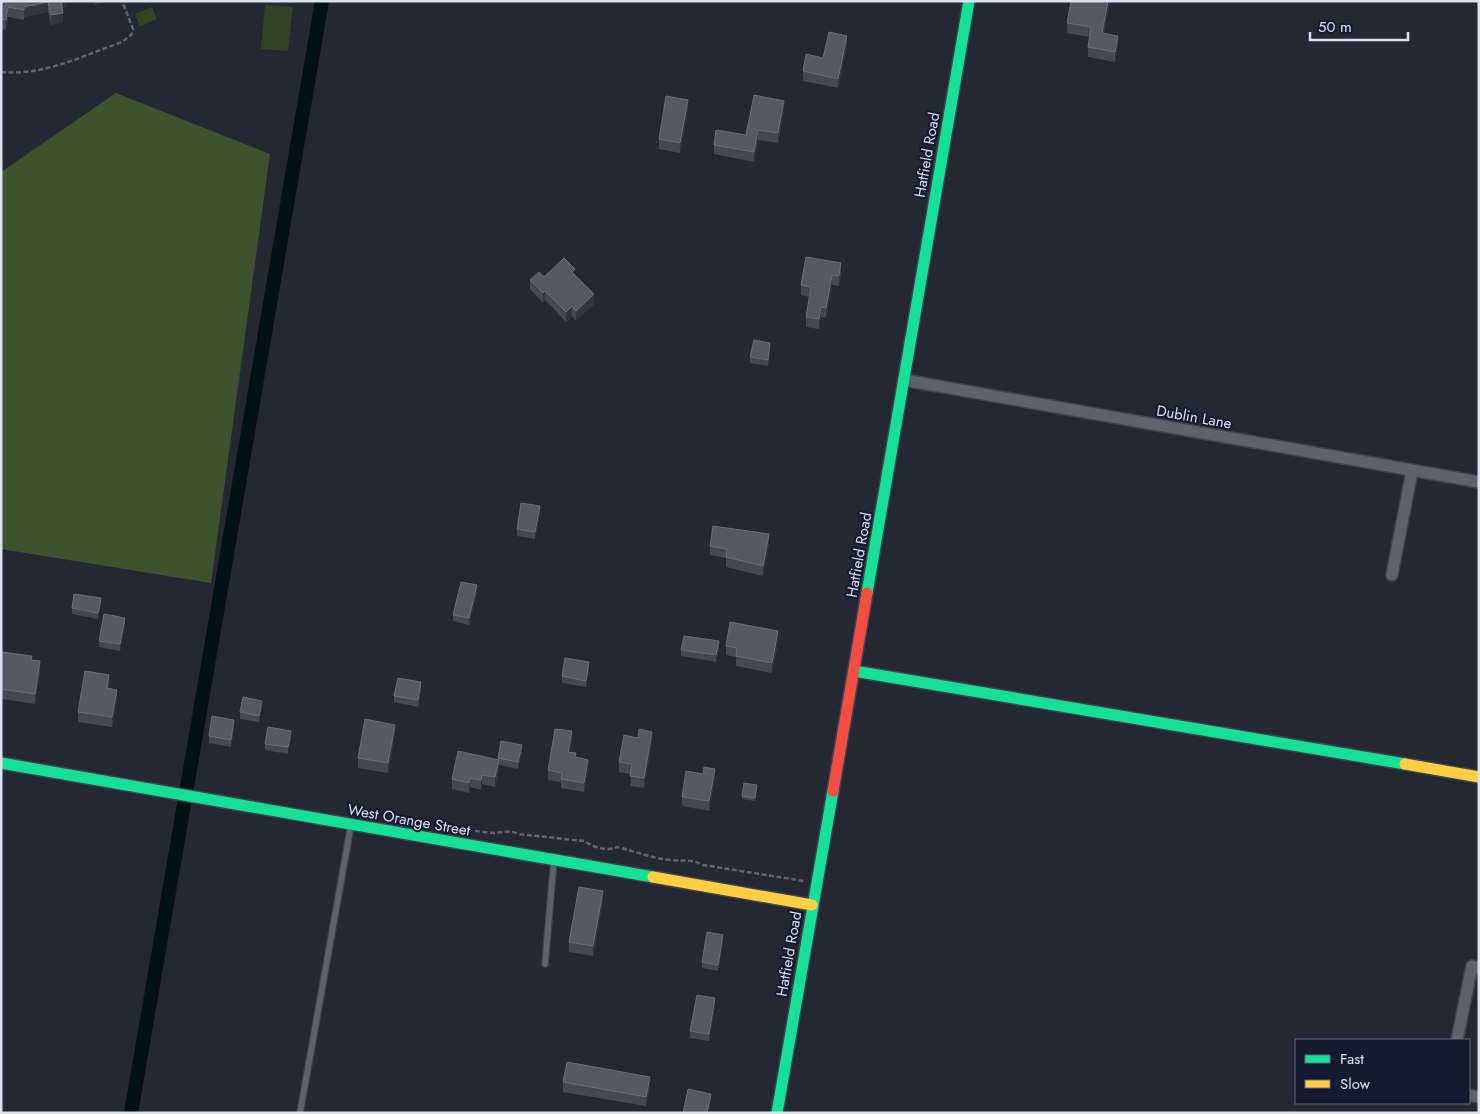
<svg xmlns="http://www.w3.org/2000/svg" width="1480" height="1114" viewBox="0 0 1480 1114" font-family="Jost,sans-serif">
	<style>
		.green { fill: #334424 }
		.forest { fill: #3e522e }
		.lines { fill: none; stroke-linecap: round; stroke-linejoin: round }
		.canal { stroke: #031117; stroke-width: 14 }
		.lane-casing { stroke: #3f434d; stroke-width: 8 }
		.street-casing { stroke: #3f434d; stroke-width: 14 }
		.fast-casing { stroke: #3f434d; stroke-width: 14 }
		.slow-casing { stroke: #3f434d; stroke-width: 14 }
		.jam-casing { stroke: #3f434d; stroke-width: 14 }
		.path { stroke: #61646d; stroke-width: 2.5; stroke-dasharray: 5 2.5; stroke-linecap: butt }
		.lane { stroke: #5e636b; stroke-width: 5.5 }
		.street { stroke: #5e636b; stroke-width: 11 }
		.fast { stroke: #16e098; stroke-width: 11 }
		.slow { stroke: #ffcf43; stroke-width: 11 }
		.jam { stroke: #f24e42; stroke-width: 11 }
		.wall { fill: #444851 }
		.shaded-wall { fill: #30353e }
		.building { fill: #555962; stroke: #6a6e78 }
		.labels { text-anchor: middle; stroke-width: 4; stroke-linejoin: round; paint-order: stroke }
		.street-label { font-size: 15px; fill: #dce1f0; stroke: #141a2f }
	</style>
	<rect width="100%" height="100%" fill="#232833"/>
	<path class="green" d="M265,5L293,7L288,51L261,49Z
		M152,7L157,19L140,26L135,14Z"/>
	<path class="forest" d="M116,93L270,154L211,583L1,549V172Z"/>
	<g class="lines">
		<path class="canal" d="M131,1113L322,1"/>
		<g class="lane-casing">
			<path id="lane" d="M545,964L554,860
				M300,1113L351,825"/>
		</g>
		<g class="street-casing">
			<path id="street" d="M904,380L1479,482
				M1392,575L1412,471
				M1457,1040L1472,966L1479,968
				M1469,1095L1479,1097"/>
		</g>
		<g class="fast-casing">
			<path id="fast" d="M867,593L969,1
				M854,671L1405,764
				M1,763L653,877
				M777,1113L833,791"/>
		</g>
		<g class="slow-casing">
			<path id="slow" d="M1405,764L1479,777
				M653,877L812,905"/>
		</g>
		<g class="jam-casing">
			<path id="jam" d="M833,791L867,593"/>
		</g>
		<path class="path" d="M1,72C44,76 82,56 122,42L131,35L133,29L122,1
			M475,831C481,831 487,833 493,833C503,833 508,829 518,834L584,841C593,847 607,852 617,847C635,851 653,859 672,860C685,862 689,858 703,865L804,881"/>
		<use href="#lane" class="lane"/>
		<use href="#street" class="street"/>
		<use href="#fast" class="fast"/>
		<use href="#slow" class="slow"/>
		<use href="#jam" class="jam"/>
	</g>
	<path class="wall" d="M1,1H67V6L62,8L63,22L51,25L48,12L24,17V20L8,17L6,30L1,29Z
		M1110,1L1104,33L1118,46L1115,62L1088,57V47L1089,37L1067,33V23Z
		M847,46L838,88L803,81V71L823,58Z
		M688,110L680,153L659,149V139Z
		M784,111L778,143L758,140L754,162L714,154V145L746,135Z
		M806,257L841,273L839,286L832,285L826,318L821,317L819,329L806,327V317L809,297L801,295V285Z
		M575,275L594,304L576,321L572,316L566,322L545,300L543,303L530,289V280L544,277Z
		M770,350L768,366L750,363V357Z
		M540,513L535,539L517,536V529Z
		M769,544L763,576L726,567V558L710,555V546Z
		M477,592L469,625L453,621V615Z
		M101,605L98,619L72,614V608Z
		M125,624L120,651L99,647V641Z
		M778,641L772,673L736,666V657L726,655V646Z
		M719,648L716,662L681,656V650Z
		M1,658L32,660L40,671L35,704L1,699Z
		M589,669L586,687L562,683V676Z
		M109,685L108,689L117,700L112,727L78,722V712Z
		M421,689L418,707L394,702V696Z
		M262,708L259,722L240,719V712Z
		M234,727L231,747L209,743V736Z
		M395,734L388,773L358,768V758Z
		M291,738L288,754L265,750V744Z
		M638,738L652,742L644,788L630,786L631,774L619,772V762Z
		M572,740L570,752L588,769L584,792L561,788V782L548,780V770Z
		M522,752L518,769L499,765V770L495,787L482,784L481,790L470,787L469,793L452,789V779L498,760V758Z
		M715,778L709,811L682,806V797Z
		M757,788L755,801L742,799V796Z
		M603,901L593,956L569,952V942Z
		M723,941L718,971L702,968V962Z
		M715,1005L709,1041L690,1038V1031Z
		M563,1082L650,1087L646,1106L563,1092Z"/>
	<path class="shaded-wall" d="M60,1H68L67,6L60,8Z
		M94,1H109L94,6Z
		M1108,1H1110L1102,43V33Z
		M48,2V12L24,17V20V7Z
		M8,7V17L6,30V20Z
		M63,13V22L51,25V15Z
		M847,36V46L838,88V79Z
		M1118,36V46L1115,62V52Z
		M688,100V110L680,153V143Z
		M784,101V111L778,143V133Z
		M758,130V140L754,162V152Z
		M841,263V273L839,286V276Z
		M832,275V285L826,318V308Z
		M545,291V300L543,303V293Z
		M594,294V304L576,321V311Z
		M572,306V316L566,322V312Z
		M821,307V317L819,329V319Z
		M770,343V350L768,366V360Z
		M540,506V513L535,539V532Z
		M769,534V544L763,576V566Z
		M477,585V592L469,625V618Z
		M101,598V605L98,619V613Z
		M125,618V624L120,651V644Z
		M778,631V641L772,673V663Z
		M719,641V648L716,662V655Z
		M40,661V671L35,704V694Z
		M589,662V669L586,687V681Z
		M109,675V685L107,698V688Z
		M421,682V689L418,707V700Z
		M117,690V700L112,727V717Z
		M262,701V708L259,722V716Z
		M234,720V727L231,747V740Z
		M395,725V734L388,773V763Z
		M291,731V738L288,754V747Z
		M572,731V740L568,761V752Z
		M652,732V742L644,788V778Z
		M522,745V752L518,769V762Z
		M499,760V770L495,787V777Z
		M588,760V769L584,792V783Z
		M715,769V778L709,811V801Z
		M482,775V784L481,790V780Z
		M470,778V787L469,793V783Z
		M603,891V901L593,956V946Z
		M723,935V941L718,971V965Z
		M715,998V1005L709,1041V1034Z
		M650,1077V1087L646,1106V1097Z
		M711,1094V1101L708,1113H707Z"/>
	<path class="building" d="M1,1H61L63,13L51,15L48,2L24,7V10L8,7L6,20L1,19Z
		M1071,1H1108L1102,33L1118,36L1115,52L1088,47L1091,27L1067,23Z
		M829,32L847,36L838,79L803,71L806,54L823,58Z
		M754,95L784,101L778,133L758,130L754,152L714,145L716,130L746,135Z
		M666,96L688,100L680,143L659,139Z
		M806,257L841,263L839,276L832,275L826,308L821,307L819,319L806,317L811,287L801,285Z
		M564,258L575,269L572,272L594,294L576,311L572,306L566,312L545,291L543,293L530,280L539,272L544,277Z
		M754,340L770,343L768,360L750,357Z
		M521,503L540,506L535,532L517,529Z
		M713,526L769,534L763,566L726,557L727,549L710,546Z
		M461,582L477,585L469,618L453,615Z
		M74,594L101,598L98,613L72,608Z
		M104,614L125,618L120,644L99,641Z
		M730,622L778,631L772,663L736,656L737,648L726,646Z
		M684,636L719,641L716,655L681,650Z
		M2,652L32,656L31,660L40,661L35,694L1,689V658Z
		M565,658L589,662L586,681L562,676Z
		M85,671L109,675L107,688L117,690L112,717L78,712Z
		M398,678L421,682L418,700L394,696Z
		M243,697L262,701L259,716L240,712Z
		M212,716L234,720L231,740L209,736Z
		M365,719L395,725L388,763L358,758Z
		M268,727L291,731L288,747L265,744Z
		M555,729L572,731L568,752L576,753L575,757L588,760L584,783L561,779L562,773L548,770Z
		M639,729L652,732L644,778L630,776L632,764L619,762L624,735L638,738Z
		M501,741L522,745L518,762L498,758Z
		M458,751L499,760L495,777L482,775L481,780L470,778L469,783L452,779Z
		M704,767L715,769L709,801L682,797L686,771L703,774Z
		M744,783L757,785L755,798L742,796Z
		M579,887L603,891L593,946L569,942Z
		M707,932L723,935L718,965L702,962Z
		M697,995L715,998L709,1034L690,1031Z
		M567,1062L650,1077L646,1097L563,1082Z
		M688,1089L711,1094L707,1113H683Z"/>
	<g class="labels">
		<g class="street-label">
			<text transform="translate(927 155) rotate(-80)" y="5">Hatfield Road</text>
			<text transform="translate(1194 417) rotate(10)" y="5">Dublin Lane</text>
			<text transform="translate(859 555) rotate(-80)" y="5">Hatfield Road</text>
			<text transform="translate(409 820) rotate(10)" y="5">West Orange Street</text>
			<text transform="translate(789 954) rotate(-80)" y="5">Hatfield Road</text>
		</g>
	</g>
	<rect width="1480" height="1114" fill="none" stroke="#dce1f0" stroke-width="5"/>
	<rect x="1295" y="1039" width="175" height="65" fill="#141a2f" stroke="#646a7c"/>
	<rect x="1305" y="1055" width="25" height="8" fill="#16e098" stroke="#646a7c"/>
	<text x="1340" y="1064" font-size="15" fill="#dce1f0">Fast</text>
	<rect x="1305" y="1080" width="25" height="8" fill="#ffcf43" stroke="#646a7c"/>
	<text x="1340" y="1089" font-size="15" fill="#dce1f0">Slow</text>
	<path d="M1310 32v8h98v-8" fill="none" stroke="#dce1f0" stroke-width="2.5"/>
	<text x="1318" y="32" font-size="15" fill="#dce1f0" stroke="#141a2f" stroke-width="4" paint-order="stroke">50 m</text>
</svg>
